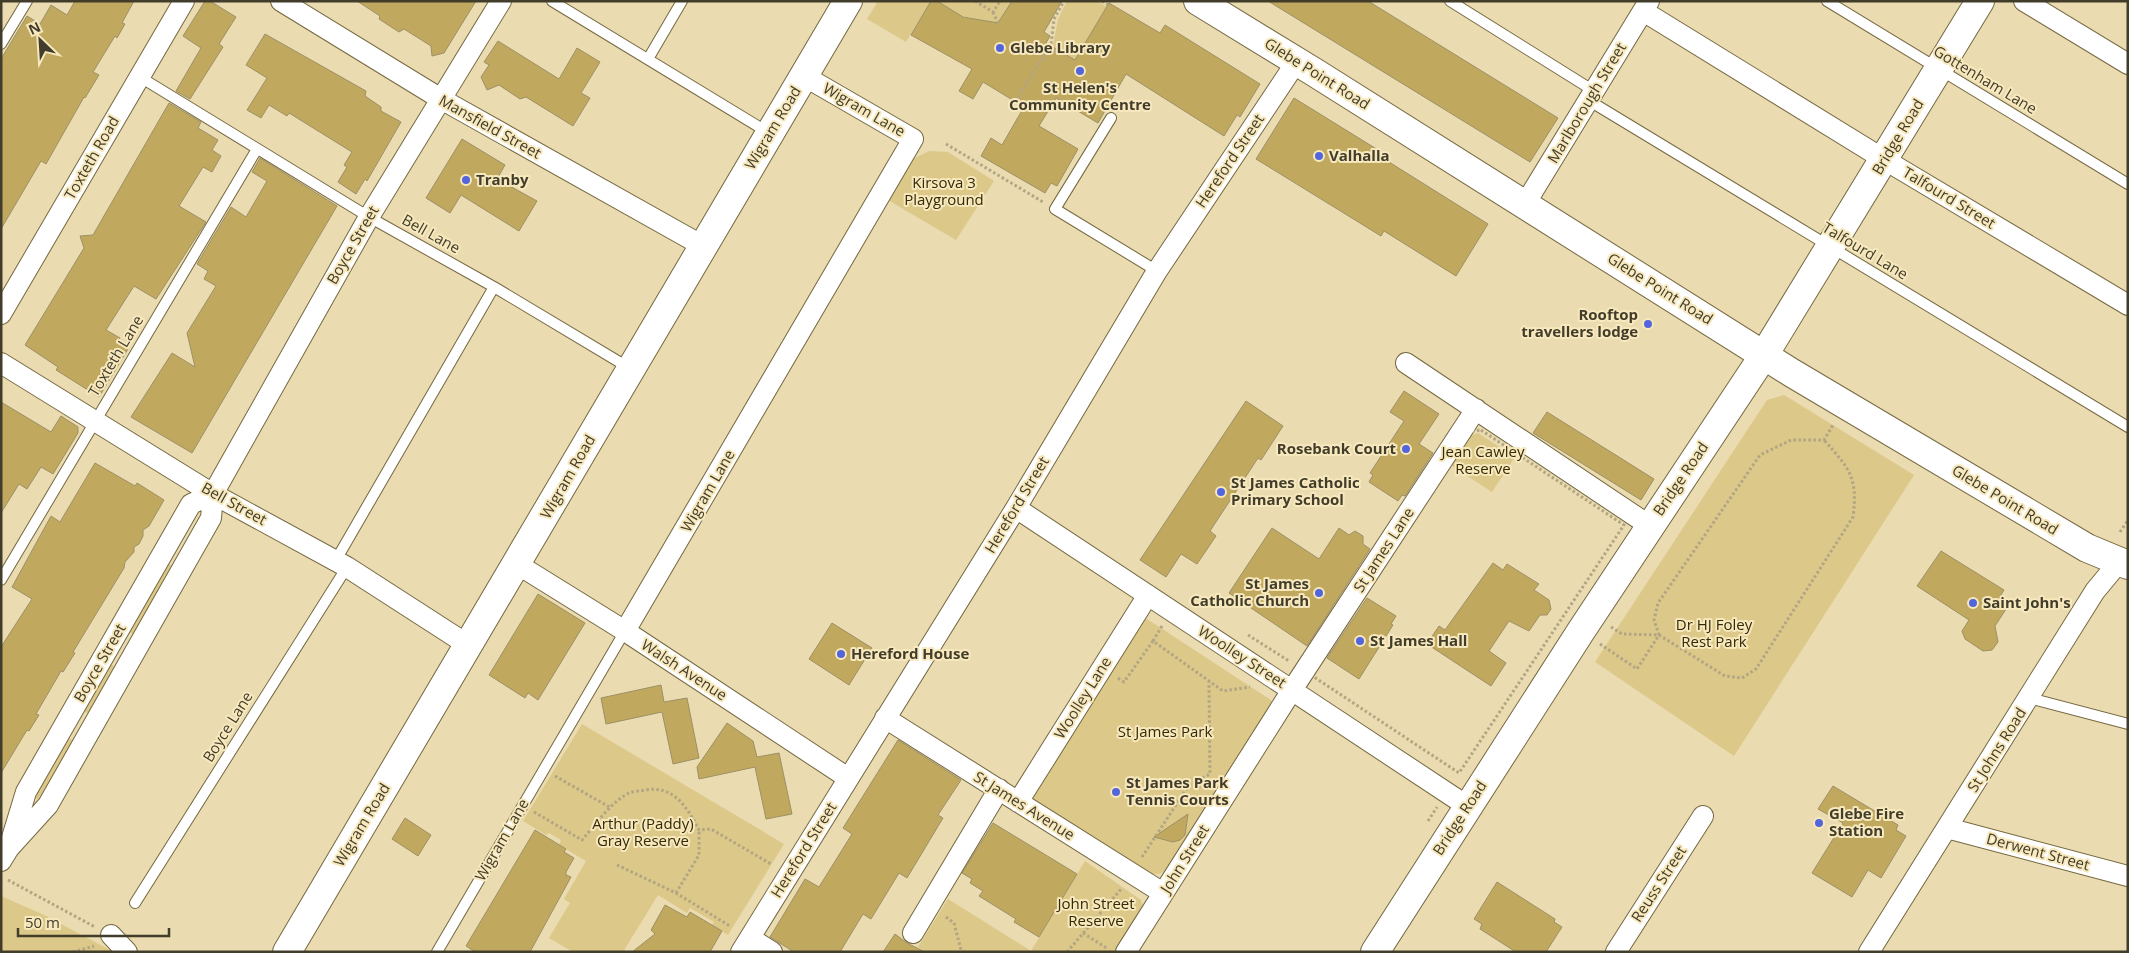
<svg xmlns="http://www.w3.org/2000/svg" width="2129" height="953" viewBox="0 0 2129 953" font-family="'Open Sans',sans-serif">
	<style>
		.green { fill: #dcc888 }
		.building { fill: #c0a95e; stroke: #9d9067 }
		.lines { fill: none; stroke-linecap: round; stroke-linejoin: round }
		.lane-casing { stroke: #756840; stroke-width: 12 }
		.street-casing { stroke: #756840; stroke-width: 22 }
		.secondary-casing { stroke: #756840; stroke-width: 30 }
		.primary-casing { stroke: #756840; stroke-width: 30 }
		.path { stroke: #b1a583; stroke-width: 3; stroke-dasharray: 2.5 2.5; stroke-linecap: butt }
		.lane { stroke: #fff; stroke-width: 10 }
		.street { stroke: #fff; stroke-width: 20 }
		.secondary { stroke: #fff; stroke-width: 28 }
		.primary { stroke: #fff; stroke-width: 28 }
		.poi-dot { fill: #5265db; stroke: #f7e9bd; stroke-width: 2 }
		.labels { text-anchor: middle; stroke-width: 4; stroke-linejoin: round; paint-order: stroke }
		.poi-label { font-size: 15px; font-weight: bold; fill: #423c2b; stroke: #f7e9bd; text-anchor: start }
		.street-label { font-size: 15px; fill: #423c2b; stroke: #f7e9bd }
		.park-label { font-size: 15px; fill: #342a07; stroke: #f7e9bd }
	</style>
	<rect width="100%" height="100%" fill="#eadbb0"/>
	<path class="green" d="M878,1H931L906,42L867,19Z
		M937,1H1012L998,23L956,15L957,13Z
		M1067,1L1098,2L1107,7L1075,60L1060,51L1040,68L1053,46L1058,19Z
		M929,151L948,152L994,181L956,240L888,200L913,159Z
		M1784,395L1914,475L1734,756L1595,662L1767,400Z
		M1478,433L1515,457L1492,492L1449,464L1468,436Z
		M169,564L175,568L136,636L129,632Z
		M1144,617L1277,704L1165,871L1159,874H1151L1029,798Z
		M111,664L116,668L89,714L83,711Z
		M582,724L784,844L728,935L712,925L714,922L690,908L687,913L658,895L623,952H573L549,938L570,903L564,899L586,861L559,845L561,840L549,833L546,835L523,821Z
		M67,737L74,741L40,800L33,797Z
		M1085,861L1141,900L1143,906L1115,952H926L918,947L948,899L1031,951Z
		M1,896L42,914L114,952H1Z"/>
	<path class="building" d="M75,1H134L122,23L125,24L117,38L115,36L93,72L99,75L85,98L84,97L46,164L41,161L1,229V59L27,16L40,24L51,5L67,15Z
		M205,1H210L236,17L219,44L223,47L190,99L176,91L201,48L183,36Z
		M357,1H476L444,53L432,56L431,46L404,29L399,32L379,19L380,16Z
		M931,1H937L963,17L998,23L1012,1H1062L1044,32L1050,36L1046,43L1075,60L1109,3L1160,33L1165,25L1260,84L1240,117L1237,115L1224,136L1126,74L1098,123L1056,98L1039,126L1078,149L1057,186L1051,183L1045,193L981,156L991,138L1002,145L1024,107L983,82L973,99L959,91L972,69L911,35Z
		M1268,1H1368L1558,118L1530,162Z
		M265,34L366,91L365,96L381,107V111L401,122L367,181L365,179L356,194L338,182L347,167L344,165L352,152L289,113L287,116L269,105L261,118L247,110L267,78L246,65Z
		M498,41L559,79L577,48L600,62L581,93L590,98L573,126L526,97L520,99L499,85L487,90L481,77L489,65L484,62Z
		M1294,98L1383,153L1381,157L1488,224L1456,276L1384,231L1381,236L1256,159Z
		M169,103L201,122L198,128L218,140L212,150L221,156L212,172L203,167L179,206L206,222L156,299L134,286L106,330L120,338L118,342L128,349L99,397L56,370L58,367L25,345L84,248L80,236L93,235Z
		M462,139L505,165L497,179L537,201L519,231L461,195L450,213L426,198Z
		M260,158L337,206L192,453L131,417L172,353L195,367L187,333L216,286L204,279L208,271L197,264L231,207L246,217L267,181L252,172Z
		M1404,391L1439,414L1419,444L1433,453L1405,496L1402,495L1398,501L1369,482L1373,475L1370,473L1404,421L1390,412Z
		M1246,401L1283,426L1261,460L1258,458L1210,531L1216,536L1197,564L1181,554L1166,577L1140,560Z
		M1,402L51,432L61,416L78,427V433L53,474L41,467L27,489L19,484L1,513Z
		M1547,412L1654,479L1641,500L1533,433Z
		M95,463L135,486L137,483L164,500L149,526L143,530V536L139,544L134,547V552L125,562L124,568L73,652L75,653L63,672L61,671L36,714L39,715L29,731L27,730L1,773V647L32,599L12,587L51,516L60,522Z
		M1272,528L1319,559L1339,528L1349,535L1355,531L1363,536V544L1370,549L1307,646L1229,593Z
		M1941,551L2004,590L1998,600L2008,606L1995,626L1998,642L1992,650L1983,651L1965,639L1962,631L1969,620L1917,586Z
		M1493,563L1503,570L1507,564L1539,584L1534,590L1549,600L1551,609L1547,615H1540L1529,631L1509,621L1489,651L1506,663L1491,686L1427,644L1439,626L1445,630Z
		M538,594L585,623L538,700L528,693L525,698L489,675Z
		M1367,598L1396,616L1391,624L1393,625L1359,679L1327,658Z
		M832,623L872,648L849,685L809,659Z
		M661,685L664,702L687,698L699,758L673,764L662,712L606,724L601,698Z
		M727,723L753,741L757,757L779,753L792,814L766,819L755,767L699,779L697,767Z
		M898,740L961,780L938,815L943,818L907,878L899,873L871,919L863,914L840,952H794L770,937L805,879L819,887L852,834L843,828Z
		M1833,786L1898,825L1896,830L1906,836L1881,878L1868,870L1852,897L1812,873L1843,823L1818,809Z
		M1188,814L1185,835L1180,840L1173,842L1154,837Z
		M405,818L431,835L418,856L392,839Z
		M993,823L1077,874L1039,937L1014,922L1016,919L979,896L983,891L970,883L972,879L962,873Z
		M535,830L566,849L564,852L574,858L566,872V875L571,877L530,952H475L466,946Z
		M1497,882L1555,919L1554,922L1562,927L1546,952H1516L1480,929L1482,924L1474,919Z
		M665,905L687,917L690,912L722,931L710,952H632L655,934L651,930Z
		M895,934L907,943L925,952H883Z"/>
	<g class="lines">
		<g class="lane-casing">
			<path id="lane" d="M552,1L769,133
				M1450,1L1594,91
				M1827,1L2128,184
				M1,44L27,1
				M648,59L682,1
				M140,77L369,217L494,287L631,369
				M1588,100L2128,427
				M1111,118L1055,209L1157,271
				M336,560L494,287
				M1,580L257,149
				M2029,698L2128,724
				M135,903L347,567
				M437,952L625,631"/>
		</g>
		<g class="street-casing">
			<path id="street" d="M281,1L441,99L703,246
				M2024,1L2128,64
				M1643,11L1885,160L2128,305
				M1525,204L1649,1
				M1,314L184,1
				M1,363L213,494L347,567L468,645
				M1406,363L1650,526
				M1016,508L1467,806
				M517,564L625,631L848,778
				M625,631L913,139L804,76
				M885,718L1163,893
				M1018,802L1148,595
				M1947,828L2128,876
				M11,841L26,792L191,504L213,494
				M1,861L9,848L48,805L211,518L213,494L369,217L501,1
				M913,933L999,789
				M111,935L127,952
				M750,938L772,952
				M741,952L1016,508L1157,271L1297,61
				M1126,952L1292,690L1476,409
				M1616,952L1703,816
				M1869,952L2095,591L2119,562"/>
		</g>
		<g class="secondary-casing">
			<path id="secondary" d="M1198,1L1314,72L1792,373L2087,548L2128,565
				M287,952L848,1"/>
		</g>
		<g class="primary-casing">
			<path id="primary" d="M1375,952L1581,631L1764,355L1980,1"/>
		</g>
		<path class="path" d="M975,1L993,12L1000,1
			M1102,1L1108,5
			M993,12L998,23
			M1049,48L1059,54
			M1011,107L1051,45L1054,19L1064,1
			M946,144L1043,202
			M1481,430L1624,525L1459,773L1311,675L1463,438L1472,431Z
			M2120,532L2128,520
			M1162,626L1153,641L1223,691L1250,687
			M1611,627L1622,634L1659,635L1725,676L1742,678L1756,669L1853,517C1858,478 1850,469 1824,440
			M1248,635L1289,661
			M1600,644L1637,669L1659,635L1654,620L1658,603L1760,455L1791,440H1824L1833,425
			M1118,678L1124,682L1153,641
			M555,776L611,808
			M1189,785L1210,774L1209,682
			M534,812L582,840C595,825 611,802 629,793C634,791 640,791 645,790C674,785 687,807 699,830L711,829L771,864
			M1428,821L1437,807
			M1142,857L1189,785L1206,788
			M617,865L676,893L730,926
			M8,880L95,927
			M676,893L699,855V830
			M946,917L954,923L961,950L964,952
			M1083,933L1108,949
			M73,952L94,946
			M1067,952L1122,888"/>
		<use href="#lane" class="lane"/>
		<use href="#street" class="street"/>
		<use href="#secondary" class="secondary"/>
		<use href="#primary" class="primary"/>
	</g>
	<g class="poi-dot">
		<circle cx="1000" cy="48" r="5"/>
		<circle cx="1080" cy="71" r="5"/>
		<circle cx="1319" cy="156" r="5"/>
		<circle cx="466" cy="180" r="5"/>
		<circle cx="1648" cy="324" r="5"/>
		<circle cx="1406" cy="449" r="5"/>
		<circle cx="1221" cy="492" r="5"/>
		<circle cx="1319" cy="593" r="5"/>
		<circle cx="1973" cy="603" r="5"/>
		<circle cx="1360" cy="641" r="5"/>
		<circle cx="841" cy="654" r="5"/>
		<circle cx="1116" cy="792" r="5"/>
		<circle cx="1819" cy="823" r="5"/>
	</g>
	<g class="labels">
		<g class="poi-label">
			<text x="1010" y="53">Glebe Library</text>
			<text x="1080" y="93" text-anchor="middle">St Helen's<tspan x="1080" dy="17">Community Centre</tspan></text>
			<text x="1329" y="161">Valhalla</text>
			<text x="476" y="185">Tranby</text>
			<text x="1638" y="320" text-anchor="end">Rooftop<tspan x="1638" dy="17">travellers lodge</tspan></text>
			<text x="1396" y="454" text-anchor="end">Rosebank Court</text>
			<text x="1231" y="488">St James Catholic<tspan x="1231" dy="17">Primary School</tspan></text>
			<text x="1309" y="589" text-anchor="end">St James<tspan x="1309" dy="17">Catholic Church</tspan></text>
			<text x="1983" y="608">Saint John's</text>
			<text x="1370" y="646">St James Hall</text>
			<text x="851" y="659">Hereford House</text>
			<text x="1126" y="788">St James Park<tspan x="1126" dy="17">Tennis Courts</tspan></text>
			<text x="1829" y="819">Glebe Fire<tspan x="1829" dy="17">Station</tspan></text>
		</g>
		<g class="street-label">
			<text transform="translate(1317 74) rotate(32)" y="5">Glebe Point Road</text>
			<text transform="translate(1985 80) rotate(31)" y="5">Gottenham Lane</text>
			<text transform="translate(1587 103) rotate(-59)" y="5">Marlborough Street</text>
			<text transform="translate(864 110) rotate(30)" y="5">Wigram Lane</text>
			<text transform="translate(490 127) rotate(29)" y="5">Mansfield Street</text>
			<text transform="translate(773 128) rotate(-59)" y="5">Wigram Road</text>
			<text transform="translate(1898 137) rotate(-59)" y="5">Bridge Road</text>
			<text transform="translate(92 158) rotate(-60)" y="5">Toxteth Road</text>
			<text transform="translate(1230 161) rotate(-56)" y="5">Hereford Street</text>
			<text transform="translate(1949 198) rotate(31)" y="5">Talfourd Street</text>
			<text transform="translate(431 234) rotate(29)" y="5">Bell Lane</text>
			<text transform="translate(353 245) rotate(-60)" y="5">Boyce Street</text>
			<text transform="translate(1865 251) rotate(31)" y="5">Talfourd Lane</text>
			<text transform="translate(1660 289) rotate(32)" y="5">Glebe Point Road</text>
			<text transform="translate(116 356) rotate(-59)" y="5">Toxteth Lane</text>
			<text transform="translate(568 477) rotate(-60)" y="5">Wigram Road</text>
			<text transform="translate(1681 479) rotate(-56)" y="5">Bridge Road</text>
			<text transform="translate(708 491) rotate(-60)" y="5">Wigram Lane</text>
			<text transform="translate(2005 500) rotate(31)" y="5">Glebe Point Road</text>
			<text transform="translate(234 504) rotate(29)" y="5">Bell Street</text>
			<text transform="translate(1017 505) rotate(-59)" y="5">Hereford Street</text>
			<text transform="translate(1384 550) rotate(-57)" y="5">St James Lane</text>
			<text transform="translate(1242 657) rotate(33)" y="5">Woolley Street</text>
			<text transform="translate(100 663) rotate(-60)" y="5">Boyce Street</text>
			<text transform="translate(684 670) rotate(33)" y="5">Walsh Avenue</text>
			<text transform="translate(1083 698) rotate(-58)" y="5">Woolley Lane</text>
			<text transform="translate(228 727) rotate(-58)" y="5">Boyce Lane</text>
			<text transform="translate(1997 750) rotate(-58)" y="5">St Johns Road</text>
			<text transform="translate(1024 806) rotate(32)" y="5">St James Avenue</text>
			<text transform="translate(1460 818) rotate(-57)" y="5">Bridge Road</text>
			<text transform="translate(362 825) rotate(-59)" y="5">Wigram Road</text>
			<text transform="translate(502 840) rotate(-60)" y="5">Wigram Lane</text>
			<text transform="translate(804 850) rotate(-58)" y="5">Hereford Street</text>
			<text transform="translate(2038 852) rotate(15)" y="5">Derwent Street</text>
			<text transform="translate(1185 859) rotate(-58)" y="5">John Street</text>
			<text transform="translate(1659 884) rotate(-57)" y="5">Reuss Street</text>
		</g>
		<g class="park-label">
			<text x="944" y="188">Kirsova 3<tspan x="944" dy="17">Playground</tspan></text>
			<text x="1483" y="457">Jean Cawley<tspan x="1483" dy="17">Reserve</tspan></text>
			<text x="1714" y="630">Dr HJ Foley<tspan x="1714" dy="17">Rest Park</tspan></text>
			<text x="1165" y="737">St James Park</text>
			<text x="643" y="829">Arthur (Paddy)<tspan x="643" dy="17">Gray Reserve</tspan></text>
			<text x="1096" y="909">John Street<tspan x="1096" dy="17">Reserve</tspan></text>
		</g>
	</g>
	<rect width="2129" height="953" fill="none" stroke="#423c2b" stroke-width="5"/>
	<g transform="translate(40 40) rotate(335)" stroke="#f7e9bd" stroke-width="4" paint-order="stroke">
	<path d="M0-4L9 19L0 12L-9 19Z" fill="#423c2b"/>
	<text y="-8" font-size="14" font-weight="bold" text-anchor="middle" fill="#423c2b">N</text>
	</g>
	<path d="M18 928v8h151v-8" fill="none" stroke="#423c2b" stroke-width="2.5"/>
	<text x="25" y="928" font-size="15" fill="#423c2b" stroke="#f7e9bd" stroke-width="4" paint-order="stroke">50 m</text>
</svg>
